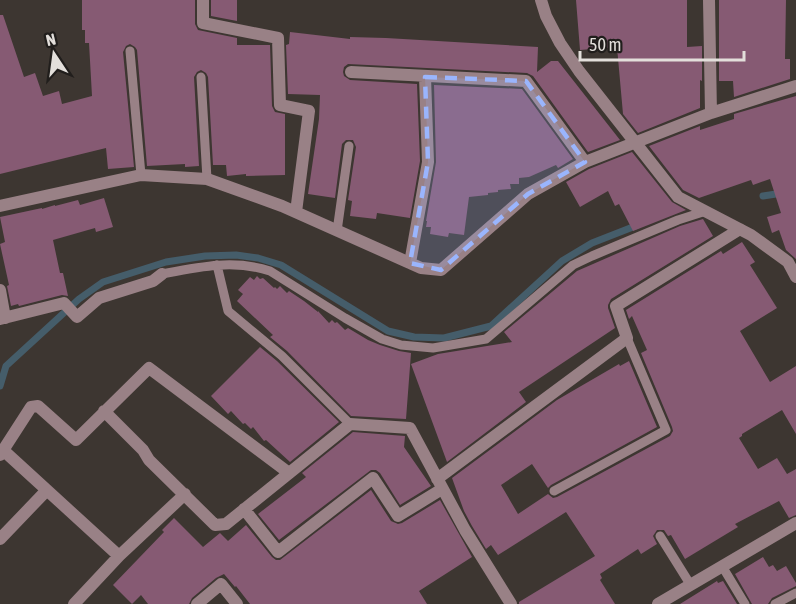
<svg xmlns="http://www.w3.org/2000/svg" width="796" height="604" viewBox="0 0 796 604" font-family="'Asap Condensed',sans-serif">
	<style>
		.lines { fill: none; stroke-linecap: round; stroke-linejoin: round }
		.stream { stroke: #455d6a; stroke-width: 7 }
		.building { fill: #865a73 }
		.service { stroke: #998186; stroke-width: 9 }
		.minor { stroke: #998186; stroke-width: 12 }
		.marked { fill: #9ab5fd; fill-opacity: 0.2; stroke: #9ab5fd; stroke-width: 4.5; stroke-dasharray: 12 8; stroke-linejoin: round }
	</style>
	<rect width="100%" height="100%" fill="#3d3631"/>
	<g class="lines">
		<path class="stream" d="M763,196L796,191
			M0,386L6,366L79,299L103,282L166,262L205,256L236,255L258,258L281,265L388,331L414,337L444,338L491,326L562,261L592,243L638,225"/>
	</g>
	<path class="building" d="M82,0H195V24L198,30L237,38V45H270L272,106L275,112L285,114V175L246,176V174L227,176L226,165H213L208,77L206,73L201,70L197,72L194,77L199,166L185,167V164L147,166L137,50L135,47L130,44L126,46L123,52L134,167L108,169L106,148L0,174V15H3L24,77L35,73L43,96L59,91L62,104L92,96L89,43H85V30H82Z
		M211,0H237V21L211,16Z
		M576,0H687V47L702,46V81L700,80V108L638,133L623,114L617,47L580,50Z
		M719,0H786L785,59H790V79L734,97L733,81H719Z
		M290,32L350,39V37L386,38L538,47L537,72L551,61H558L620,140L588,152L533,76L527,73L348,64L344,67L343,72L344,76L350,80L417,84L420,161L410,218L377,213L376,219L350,216L352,201L348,200L356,147L353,140H346L342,144L335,198L308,194L319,119L320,95L288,94L286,45L289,44Z
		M434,85L522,89L573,159L558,168L556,165L529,177L519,178V184H510L511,189L498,190V192L488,193V195L469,197L464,235L449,233L448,237L430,234L431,227H426L427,221H426L436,162Z
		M796,96V259L786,250L779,230L772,233L767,217L781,213L770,179L753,185L751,180L699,198L683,190L649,146L700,126V130L734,119V114Z
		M632,152L672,202L686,210L633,231L619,204L615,206L608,191L580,207L566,182L589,169Z
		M104,198L113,227L96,232L95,228L53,240L60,273H63L68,296L62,295L19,306L18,304L11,306L7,286L9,285L0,244L5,242L0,217L42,208V209L55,205V206L78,200L80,205Z
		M703,219L713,236L611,299L608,305V308L615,328L519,392L526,402L447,462L411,364L438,354L512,342L504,332L577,271L680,226Z
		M742,242L755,262L750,265L777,308L740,331L770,382L796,366V434L782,410L742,434V436L739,438L758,469L777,458L787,474L796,469V515L789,518L779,501L735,524L738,527L685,559L671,535L668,536L664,530H657L653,536L657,544L641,554L638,549L600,574L602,578L600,580L615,604H519V602L595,556L566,512L498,555L491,545L486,549L472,526L464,511L452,478L557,400L619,364L620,366L629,361L657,427L551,485L548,488L532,464L501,485L518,514L548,494L553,498L557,497L670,436L673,431L672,427L641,353L647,350L632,316L629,319L626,310L721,251L723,254Z
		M257,276L260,279L263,278L274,288L275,287L277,289L280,286L287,293L289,291L304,301L318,312V311L329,323L332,320L335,323L337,322L345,330L348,328L368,340L380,345L399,351L411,353L406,419L351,416L287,351L270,337L273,335L237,301L243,294L238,290L250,277L254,280Z
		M260,347L277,361L339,422L290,462L266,440L264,441L253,427L251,429L245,423L243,424L231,411L228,414L211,396Z
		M353,432L405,436L404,447L431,486L400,505L380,473L376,470H371L279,540L258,514L306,477L302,473Z
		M371,490L391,521L398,524L402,523L440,500L472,557L419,591L427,604H250L236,586L235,587L224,574L216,578L192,598L189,604H148L141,595L132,604L113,585L164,532L162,530L174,518L203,547L220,533L228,541L246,525L272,557L276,560H280Z
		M763,557L769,567L773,565L777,571L786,566L796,583V586L772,598L768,604H752L735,574Z
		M717,581L718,583L723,581L737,604H680Z"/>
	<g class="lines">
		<path class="service" d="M130,51L141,175
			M201,77L207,179
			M337,231L349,146
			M217,265L228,311L282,356L350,424
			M162,274C198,267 234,259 270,271L345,318L382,339L401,345L433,348L486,339L573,265L592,256L678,220L706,211
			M554,491L666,430L627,338
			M660,536L690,584
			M722,566L745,604
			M775,604L796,593"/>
		<path class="minor" d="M203,0V23L278,38L280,105L309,111L296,212
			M541,0L546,16L560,43L579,71L678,197L751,235L788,262L796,277
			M709,0L711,113
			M351,72L526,81L585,162
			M0,206L141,175L207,179L282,206L421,268L441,270L528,194L585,162L711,113L796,86
			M410,263L428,162L425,77
			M0,290L5,318
			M0,319L64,303L77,317L99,298L153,281L162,274
			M104,411L143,450L149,460L215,525L226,524L350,424L410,428L465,530L511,604
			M3,450L119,556L74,604
			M0,455L31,407L38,406L76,440L149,368L289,473
			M437,479L627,338L616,306L740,229
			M244,509L278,552L373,478L398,516L442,489
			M0,539L47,490
			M119,556L185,494
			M197,604L221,584L237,604
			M658,604L796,523"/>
	</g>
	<path class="marked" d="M425,77L526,81L585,162L528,194L441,270L410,263L428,162Z"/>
	<g transform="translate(54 54) rotate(347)" stroke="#211e1c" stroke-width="4.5" paint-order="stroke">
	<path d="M0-4.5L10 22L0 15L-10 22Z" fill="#e3dfdb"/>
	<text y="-9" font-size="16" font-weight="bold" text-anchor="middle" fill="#e3dfdb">N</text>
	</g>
	<path d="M580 51v9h164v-9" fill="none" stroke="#e3dfdb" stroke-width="3"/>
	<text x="589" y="51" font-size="18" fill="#e3dfdb" stroke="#211e1c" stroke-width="4.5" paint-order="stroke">50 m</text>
</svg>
